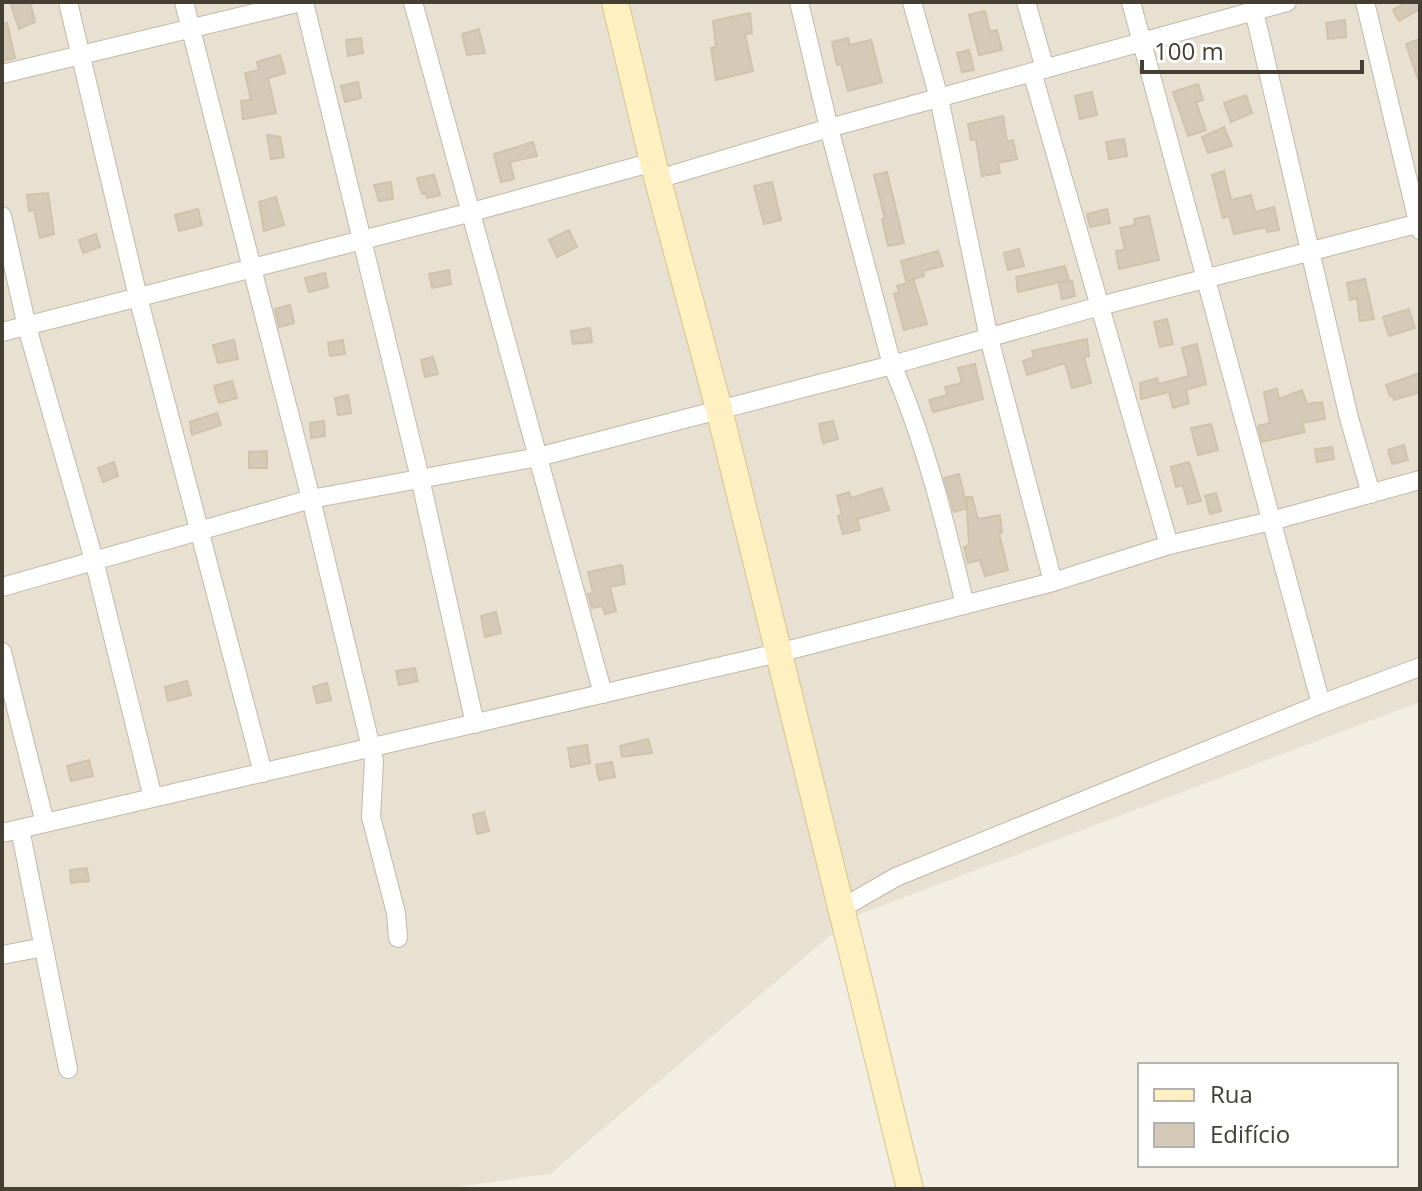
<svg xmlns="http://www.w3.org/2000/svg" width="1422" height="1191" viewBox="0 0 1422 1191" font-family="'Open Sans',sans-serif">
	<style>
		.residential { fill: #e8e0d1 }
		.building { fill: #d5cab8; stroke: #d1c2aa; stroke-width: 2 }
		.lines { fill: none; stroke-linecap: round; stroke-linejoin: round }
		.street-casing { stroke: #c2b9a8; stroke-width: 20 }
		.secondary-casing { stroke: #d7c48f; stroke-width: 28 }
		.street { stroke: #fff; stroke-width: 18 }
		.secondary { stroke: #fff0c1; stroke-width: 26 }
	</style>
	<rect width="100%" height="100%" fill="#f3eee3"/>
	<path class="residential" d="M2,2H1420V702L852,917L550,1174L442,1189H2Z"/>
	<path class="building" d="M10,2H30L35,22L19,29Z
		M1400,2H1420V9L1399,21L1393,10L1402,5Z
		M985,11L990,32L997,30L1002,50L979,55L969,15Z
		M750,13L752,33L745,34L753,71L716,80L711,48L716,47L713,21Z
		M1345,20L1346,37L1328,39L1326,23Z
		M7,23L15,58L2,61V24Z
		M479,29L485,53L467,55L462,34Z
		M361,38L363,53L348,56L346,40Z
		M848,38L850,45L871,40L882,82L848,91L841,64L837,65L832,42Z
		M1420,39V78L1418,79L1406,44Z
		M969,50L974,70L962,72L957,53Z
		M280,55L285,73L268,78L276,113L243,119L241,101L251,100L245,73L259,70L257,62Z
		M358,82L361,98L345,102L341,86Z
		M1198,84L1203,100L1196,102L1206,130L1188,136L1173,92Z
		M1092,92L1097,115L1080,119L1075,96Z
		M1246,95L1252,113L1231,122L1224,103Z
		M1003,116L1007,142L1013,140L1017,159L998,163L1000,173L982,176L976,139L971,140L968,124Z
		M1224,127L1232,146L1208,153L1202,137Z
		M267,135L280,137L284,157L271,159Z
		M1124,139L1127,156L1109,159L1106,142Z
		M533,142L537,156L510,162L514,179L501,182L494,154Z
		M1224,171L1231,200L1251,195L1255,212L1274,207L1279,230L1267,232L1266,227L1234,234L1229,216L1223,218L1212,175Z
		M887,172L904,243L888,246L882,219H885L874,175Z
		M434,175L440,195L427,198L425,193L422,194L417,178Z
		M391,182L393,199L379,201L374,185Z
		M772,182L781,220L764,224L754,186Z
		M48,193L54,234L40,238L34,210L29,211L27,195Z
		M276,197L284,225L264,231L259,202Z
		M198,209L202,225L179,231L175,215Z
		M1107,209L1110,223L1090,227L1087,214Z
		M1149,216L1159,260L1119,269L1116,251L1125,250L1120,228L1135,225L1134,219Z
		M569,230L577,247L557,257L549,240Z
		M96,234L100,247L83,253L79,240Z
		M1019,249L1024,266L1008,270L1004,253Z
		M938,251L943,266L923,271L924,276L906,281L901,261Z
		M1065,266L1069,280L1018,292L1016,277Z
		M449,270L451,284L432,288L429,274Z
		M325,273L328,287L309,292L305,278Z
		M1365,279L1374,319L1360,321L1357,298L1350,300L1347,283Z
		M914,281L927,324L904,330L894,294L899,292L897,286Z
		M1072,281L1075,296L1062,299L1059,283Z
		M290,305L294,323L279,327L275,309Z
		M1409,309L1415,328L1389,336L1383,317Z
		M1167,319L1173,344L1160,347L1154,322Z
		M590,328L592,342L573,344L571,331Z
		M1087,339L1089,356L1084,357L1091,383L1072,388L1065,363L1027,375L1023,361L1034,357L1032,351Z
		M234,340L238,359L218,363L213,345Z
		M343,340L345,354L330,356L328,343Z
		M1197,344L1206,384L1186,390L1189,403L1173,408L1169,392L1141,399L1140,383L1157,378L1159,384L1189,376L1182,348Z
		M433,357L438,374L425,377L421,360Z
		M975,364L983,399L933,412L929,400L947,395L945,387L962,383L958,368Z
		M1420,373V392L1394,400L1393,395L1390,396L1386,385Z
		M232,381L237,398L219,403L214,386Z
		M1277,389L1279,399L1302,390L1307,404L1322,402L1325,419L1302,423L1305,432L1262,442L1258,426L1270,423L1264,392Z
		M348,395L351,413L338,415L335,398Z
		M217,413L221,425L192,435L190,422Z
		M324,421L325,436L311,438L310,423Z
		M833,421L838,439L823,443L819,424Z
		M1211,424L1218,450L1198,455L1191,428Z
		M1404,445L1408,460L1392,464L1388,450Z
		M1332,447L1334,459L1317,462L1315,449Z
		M267,451V468H249V452Z
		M114,462L118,476L103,482L98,468Z
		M1189,462L1201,501L1188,504L1183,485L1176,487L1171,467Z
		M959,474L967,507V497H972L978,519L1000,515L1002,533H999L1008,570L985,576L980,560L968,563L964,547L969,545L967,508L954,512L944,478Z
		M882,488L889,510L857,519L860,530L843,534L838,516L842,515L837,496L849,492L851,498Z
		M1216,493L1221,511L1210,514L1205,496Z
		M622,565L625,584L610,587L616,611L605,614L602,606L592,608L588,594L593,593L588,572Z
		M496,612L501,633L485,637L481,616Z
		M415,668L418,681L399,685L396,671Z
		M187,681L191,695L168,701L165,687Z
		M327,683L331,700L317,703L313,687Z
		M648,739L652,753L622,757L620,746Z
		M587,745L590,763L571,767L568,748Z
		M89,760L93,776L71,781L67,766Z
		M612,762L615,777L599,780L596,765Z
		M484,812L489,831L477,834L473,815Z
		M87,868L89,881L71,883L70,870Z"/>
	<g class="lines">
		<g class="street-casing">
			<path id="street" d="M68,2L138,297L263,773
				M184,2L311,499L374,760L371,817L396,913L398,938
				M304,2L420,478L475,724
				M413,2L603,694
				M799,2L829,128L892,365C925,440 946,526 965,605
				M912,2L939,98L989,338L1053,582
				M1026,2L1045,69
				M1252,2L1349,418L1371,494
				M1365,2L1420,230
				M1032,72L1169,545
				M2,74L301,2
				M658,179L829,128L1287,2
				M2,216L27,327L94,560L153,798
				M2,332L472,212L653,162
				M2,587L311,499L538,457L892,365L1100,306L1420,223
				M2,652L45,823
				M1321,704L1420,667
				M20,829L68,1069
				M2,833L778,653L1053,582L1169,545L1271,521L1420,480
				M842,908L896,877L1321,704L1131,2
				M2,955L44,947"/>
		</g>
		<g class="secondary-casing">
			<path id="secondary" d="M615,2L653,162L719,409L910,1189"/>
		</g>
		<use href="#street" class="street"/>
		<use href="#secondary" class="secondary"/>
	</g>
	<rect width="1422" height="1191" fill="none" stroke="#453e33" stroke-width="8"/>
	<rect x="1138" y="1063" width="260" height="104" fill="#ffffff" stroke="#b5b2ad" stroke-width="2"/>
	<rect x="1154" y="1089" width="40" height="12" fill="#fff0c1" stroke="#b5b2ad" stroke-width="2"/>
	<text x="1210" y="1103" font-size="24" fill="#453e33">Rua</text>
	<rect x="1154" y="1123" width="40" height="24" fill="#d5cab8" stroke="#b5b2ad" stroke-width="2"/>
	<text x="1210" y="1143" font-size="24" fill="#453e33">Edifício</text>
	<path d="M1142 60v12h220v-12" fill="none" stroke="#453e33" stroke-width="4"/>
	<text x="1154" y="60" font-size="24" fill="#453e33" stroke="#ffffff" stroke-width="6" paint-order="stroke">100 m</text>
</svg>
